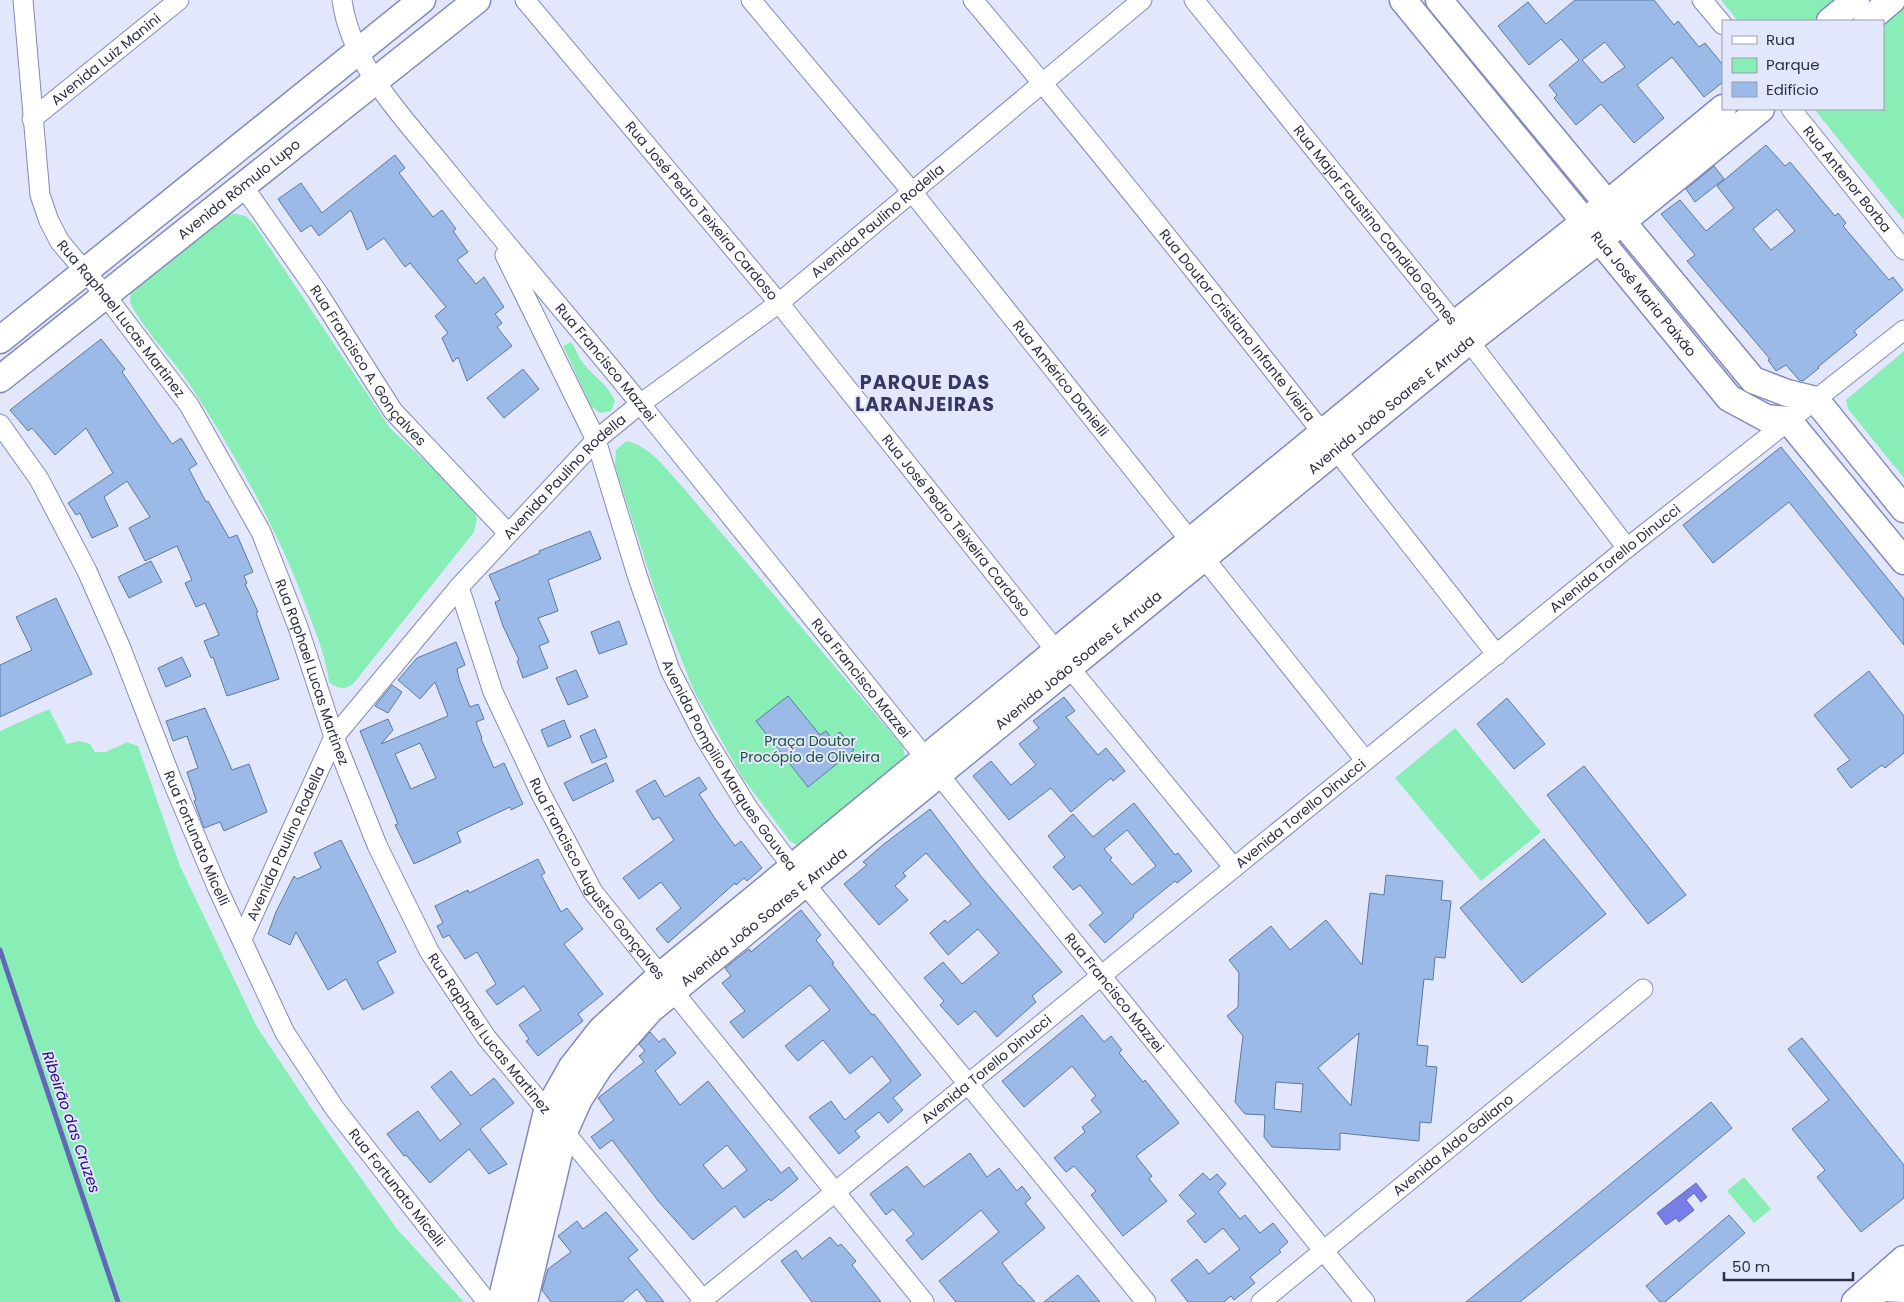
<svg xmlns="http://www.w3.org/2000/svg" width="1904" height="1302" viewBox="0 0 1904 1302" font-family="Poppins,sans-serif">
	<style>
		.green { fill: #89eeb6 }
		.water { fill: #787ee8; stroke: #6267b7 }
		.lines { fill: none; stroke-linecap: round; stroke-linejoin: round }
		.stream { stroke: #6267b7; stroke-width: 5 }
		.building { fill: #9bbae8; stroke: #5c78a2; fill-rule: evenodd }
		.street-casing { stroke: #848abc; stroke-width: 21 }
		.secondary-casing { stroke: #848abc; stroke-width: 29 }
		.street { stroke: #fff; stroke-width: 19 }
		.secondary { stroke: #fff; stroke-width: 26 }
		.labels { text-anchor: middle; stroke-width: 4; stroke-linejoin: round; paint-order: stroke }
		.street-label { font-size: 14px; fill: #2d3044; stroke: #e3e7fc }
		.park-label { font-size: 14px; fill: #1d5438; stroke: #e3e7fc }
		.water-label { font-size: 15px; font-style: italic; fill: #290a8c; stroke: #e3e7fc }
		.district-label { font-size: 19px; font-weight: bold; letter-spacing: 1px; fill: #353863; stroke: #e3e7fc }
	</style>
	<rect width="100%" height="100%" fill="#e3e7fc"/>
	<path class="green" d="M1721,0H1842L1816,21H1738Z
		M1904,7V220L1814,109H1883V24Z
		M230,213L246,216L254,224L390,428L473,506L477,519L474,532L353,684C345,690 337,689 329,682C326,659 318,638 310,617C281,535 237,457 190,385C173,359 142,328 130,302L131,291Z
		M571,342C576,348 578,357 583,363C594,377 607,383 615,401L611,411L600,413L591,406L563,346Z
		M1904,351V478L1848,409L1846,400Z
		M626,441C650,446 664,467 680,484L903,747L905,757L903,766L798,846L790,841L742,777L694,691L658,600L615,466L616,450Z
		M49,709L67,744L79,741L90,744L95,752H106L127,742L138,746L180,866L257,1027L309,1105L397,1229L464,1302H0V731Z
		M1455,728L1541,832L1481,881L1395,778Z
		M1744,1177L1771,1209L1754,1223L1727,1191Z"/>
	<path class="water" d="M1696,1183L1707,1197L1701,1202L1694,1193L1686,1200L1694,1210L1679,1222L1676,1218L1666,1225L1657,1213Z"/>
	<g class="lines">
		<path class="stream" d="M0,950L118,1302"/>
	</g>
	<path class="building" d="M1575,0H1654L1674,25L1678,21L1699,47L1705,43L1723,65V82L1704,97L1672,57L1637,85L1664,118L1634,143L1601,104L1576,125L1554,98L1557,95L1549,85L1579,60L1561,39L1529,65L1498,26L1528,2L1546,24ZM1605,42L1625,67L1602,83L1582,60Z
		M1766,145L1785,166L1790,162L1835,216L1838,213L1846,223L1843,226L1889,280L1893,277L1903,290L1854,331L1857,335L1818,367L1819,368L1803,381L1799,380L1786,365L1776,371L1768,360L1770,359L1687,261L1695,255L1661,214L1680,200L1706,231L1734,208L1717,186ZM1777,209L1795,231L1771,250L1753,229Z
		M395,155L405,168L399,173L433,217L442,210L456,229L453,231L468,252L457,260L476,284L484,277L504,307L495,314L502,323L497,327L512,346L467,381L458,357L453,362L442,338L448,333L435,316L446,307L410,263L405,267L384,238L367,250L351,210L319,236L311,225L301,232L278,199L301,183L322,213Z
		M1714,166L1724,179L1695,202L1686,189Z
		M101,339L125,369L122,372L172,444L181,438L197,464L189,469L206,502L208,501L229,538L237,535L253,572L244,576L247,583L245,584L258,612L256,613L279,679L227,696L213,657L211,658L204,641L219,635L205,603L196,607L185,583L192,580L177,546L145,561L129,528L150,517L127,481L104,497L118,526L92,538L80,513L76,515L68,503L113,473L86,428L55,455L32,428L28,431L10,410Z
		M523,369L539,389L504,418L487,398Z
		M1781,447L1904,599V645L1789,502L1713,563L1683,525Z
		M590,531L601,559L548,580L558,611L538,618L549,642L539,646L548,668L523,678L517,661L519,660L503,626L495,602L500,600L489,575L540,553L539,551Z
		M151,561L162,582L129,598L118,577Z
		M56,598L92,674L0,717V665L32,650L16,617Z
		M619,621L627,644L599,654L591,632Z
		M456,642L465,665L457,669L459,679L470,707L478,704L484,719L476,722L482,738L481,739L494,768L504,763L523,804L511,810L510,807L457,832L461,842L414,864L395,825L398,824L360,731L388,719L393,730L381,744L448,716L435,682L420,699L398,680L417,658ZM420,743L436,778L411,789L395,754Z
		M182,657L191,676L166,687L158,668Z
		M576,670L588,697L568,705L556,678Z
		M1869,671L1904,716V753L1885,768L1882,765L1851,788L1837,769L1850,760L1814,715Z
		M392,685L402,692L388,713L375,706Z
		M788,696L820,735L826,731L832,739L840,732L854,750L808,787L756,721Z
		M1064,697L1075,711L1066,717L1098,755L1106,748L1125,771L1113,781L1111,778L1071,812L1051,788L1009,820L973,776L991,761L1011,785L1036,765L1019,744L1039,728L1033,721Z
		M1507,698L1545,744L1514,769L1477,724Z
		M205,708L232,770L249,764L267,812L224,831L220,822L204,828L194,801L196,800L187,772L198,768L187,736L173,741L166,721Z
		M564,720L571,737L548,747L541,730Z
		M595,729L607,757L592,763L580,736Z
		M606,763L614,781L573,801L564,783Z
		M1584,766L1686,895L1648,924L1547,795Z
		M699,777L707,789L699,794L714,817L735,846L741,841L762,868L747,881L744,878L736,885L735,883L668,943L656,929L681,908L661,882L639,899L623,878L674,840L659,817L653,820L636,791L655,780L665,797Z
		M1134,803L1175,855L1178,853L1192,871L1177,883L1175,881L1133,915L1134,917L1105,943L1089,925L1103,913L1080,885L1073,890L1053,867L1065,857L1048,836L1073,814L1093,837ZM1127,830L1156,866L1132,885L1110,860L1112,858L1104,849Z
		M930,809L980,875L1062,972L1032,996L1036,1002L997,1037L975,1011L958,1025L940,1005L944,1001L924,978L943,962L962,984L999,953L978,929L948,955L930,933L945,920L947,923L971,904L926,853L903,873L906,876L895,886L908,900L879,925L844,884L867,865L863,862L884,844Z
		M1544,839L1606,914L1522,983L1460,908Z
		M341,840L396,952L377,962L394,993L363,1010L346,979L328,990L296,932L290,945L268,934L276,912L294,876L297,879L321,868L314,853Z
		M538,859L545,873L541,875L561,912L567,908L583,929L564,944L603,994L578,1014L583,1021L538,1056L526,1041L529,1039L519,1025L541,1010L524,986L497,1005L486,991L496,984L477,952L465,959L449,935L443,938L437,926L443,923L435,906L468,890L469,893Z
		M1386,875L1443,881L1441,900L1451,901L1445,958L1435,957L1433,980L1424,979L1417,1045L1428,1046L1426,1066L1437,1067L1431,1123L1420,1122L1419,1141L1340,1133V1150L1272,1147L1264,1137L1265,1115L1245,1114L1235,1102L1243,1036L1227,1016L1238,1007L1239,973L1229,960L1271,926L1290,950L1326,920L1362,965L1370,893L1384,895ZM1359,1033L1351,1106L1318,1068ZM1276,1082L1303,1084L1301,1112L1274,1109Z
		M801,910L821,935L816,940L834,963L832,964L872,1015L874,1014L892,1037L921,1075L893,1098L903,1110L888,1123L879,1112L855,1131L860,1137L839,1154L809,1117L831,1101L845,1120L891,1081L872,1056L850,1074L823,1040L798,1061L785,1046L830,1010L810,985L743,1038L730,1022L745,1011L722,983L731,976L725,968L749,949L751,952Z
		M1082,1015L1104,1042L1111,1036L1122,1050L1119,1053L1143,1082L1145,1080L1179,1123L1136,1156L1152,1176L1149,1179L1167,1201L1123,1236L1091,1195L1096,1191L1074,1166L1066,1172L1054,1158L1085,1132L1082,1127L1101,1112L1091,1100L1096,1096L1072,1066L1024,1107L1002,1081Z
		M650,1032L659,1042L664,1038L676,1053L655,1071L680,1105L708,1081L781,1173L789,1167L798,1179L771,1201L769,1199L744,1218L735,1206L693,1240L659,1202L612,1140L600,1149L591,1137L614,1120L598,1098L644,1062L639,1056L645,1051L639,1044ZM727,1145L747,1170L723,1189L703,1165Z
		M1802,1038L1904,1165V1198L1861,1232L1817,1177L1825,1170L1792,1129L1829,1100L1788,1049Z
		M451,1071L471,1096L494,1078L514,1103L480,1129L507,1164L489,1174L469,1149L430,1183L406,1155L404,1156L387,1134L418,1111L440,1141L461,1124L431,1087Z
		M1711,1102L1732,1128L1644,1201L1520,1302H1466Z
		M970,1153L987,1177L999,1168L1017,1191L1022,1186L1031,1198L1025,1203L1045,1228L1002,1263L1019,1286L1020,1285L1035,1302H956L939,1281L999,1232L981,1210L922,1260L906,1240L914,1234L893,1209L886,1215L870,1194L907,1166L924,1187Z
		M1203,1173L1210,1180L1217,1174L1226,1184L1218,1192L1240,1219L1245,1215L1260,1233L1273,1223L1288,1242L1279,1250L1281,1252L1250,1277L1255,1283L1234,1300L1231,1296L1224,1302H1188L1171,1280L1197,1259L1209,1274L1240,1249L1223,1228L1205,1243L1187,1221L1196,1214L1179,1195Z
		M606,1212L638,1250L628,1258L664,1302H647L637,1289L622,1302H551L542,1290L548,1269L571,1252L558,1236L577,1221L583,1229Z
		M1729,1215L1745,1233L1665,1302H1660L1646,1286Z
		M830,1237L838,1246L841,1244L856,1261L852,1265L881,1302H812L781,1261L796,1250L802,1259Z
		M1078,1275L1100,1302H1044Z"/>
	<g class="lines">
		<g class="street-casing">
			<g id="street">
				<path id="s1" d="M23,0L40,195L49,221L60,242L106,296L189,405L261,532L298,627L334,737L377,845L429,951L486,1037L705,1302"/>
				<path id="s2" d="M342,0C351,68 409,123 450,175C513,253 579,328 642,406C883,705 1123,1004 1365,1302"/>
				<path id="s3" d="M525,0L779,303L1069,667L1234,868"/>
				<path id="s4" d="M751,0L913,193L1365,760"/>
				<path id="s5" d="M973,0C1153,214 1324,435 1497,655"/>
				<path id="s6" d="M1194,0L1469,341L1627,548"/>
				<path d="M1702,0L1723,25"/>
				<path id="s7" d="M1791,109L1904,250"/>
				<path id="s8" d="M32,119L179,0"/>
				<path id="s9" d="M243,186L318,293L393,411L508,533"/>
				<path id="s10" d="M505,255L596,440L637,575L670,670L705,738L748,808L805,884L1146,1302"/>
				<path id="s11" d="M0,424L39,479L87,571L120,646L171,778L217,887L285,1033L335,1109L487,1302"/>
				<path id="s12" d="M459,587L493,692L541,794L593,892L924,1302"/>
				<path id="s13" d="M242,939L334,737L459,587L596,440L640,404L779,303L1142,0"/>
				<path id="s14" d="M700,1302L1627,548L1904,330"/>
				<path id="s15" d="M1261,1302L1643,989"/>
			</g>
		</g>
		<g class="secondary-casing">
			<g id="secondary">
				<path id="s16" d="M1403,0L1729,398L1766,418L1788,420L1904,561"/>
				<path d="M1439,0L1753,380L1787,393L1816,400L1904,509"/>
				<path d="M1830,21L1856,0"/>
				<path d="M1867,21L1892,0"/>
				<path d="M0,340L422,0"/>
				<path id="s17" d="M0,379L477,0"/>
				<path d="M1864,1296L1884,1288L1904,1289"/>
				<path d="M501,1302L547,1111L572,1067L601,1030L660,976L1455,324L1607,204L1723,108"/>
				<path id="s18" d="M524,1302L564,1132L579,1099L600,1066L650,1010L1469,341L1622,222L1761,109"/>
				<path d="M1855,1302L1904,1259"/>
			</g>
		</g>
		<use href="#street" class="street"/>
		<use href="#secondary" class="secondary"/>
	</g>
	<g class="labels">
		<g class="street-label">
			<text dy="5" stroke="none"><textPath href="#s8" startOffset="95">Avenida Luiz Manini</textPath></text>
			<text dy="5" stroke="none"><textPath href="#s7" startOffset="90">Rua Antenor Borba</textPath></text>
			<text dy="5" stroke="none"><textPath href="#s17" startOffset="305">Avenida Rômulo Lupo</textPath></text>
			<text dy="5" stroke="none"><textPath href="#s3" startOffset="275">Rua José Pedro Teixeira Cardoso</textPath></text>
			<text dy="5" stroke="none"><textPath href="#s13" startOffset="975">Avenida Paulino Rodella</textPath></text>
			<text dy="5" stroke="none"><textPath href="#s6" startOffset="289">Rua Major Faustino Candido Gomes</textPath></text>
			<text dy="5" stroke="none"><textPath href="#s16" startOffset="380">Rua José Maria Paixão</textPath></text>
			<text dy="5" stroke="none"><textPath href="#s1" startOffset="345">Rua Raphael Lucas Martinez</textPath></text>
			<text dy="5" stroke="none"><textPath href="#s5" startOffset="419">Rua Doutor Cristiano Infante Vieira</textPath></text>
			<text dy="5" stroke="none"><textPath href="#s2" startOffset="452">Rua Francisco Mazzei</textPath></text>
			<text dy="5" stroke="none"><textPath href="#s9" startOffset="219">Rua Francisco A. Gonçalves</textPath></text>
			<text dy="5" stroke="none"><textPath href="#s4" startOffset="489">Rua Américo Danielli</textPath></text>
			<text dy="5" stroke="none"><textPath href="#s18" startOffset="1282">Avenida João Soares E Arruda</textPath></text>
			<text dy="5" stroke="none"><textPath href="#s13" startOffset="570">Avenida Paulino Rodella</textPath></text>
			<text dy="5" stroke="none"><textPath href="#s3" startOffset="680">Rua José Pedro Teixeira Cardoso</textPath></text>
			<text dy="5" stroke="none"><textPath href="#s14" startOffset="1179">Avenida Torello Dinucci</textPath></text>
			<text dy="5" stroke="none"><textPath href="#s18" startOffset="878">Avenida João Soares E Arruda</textPath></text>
			<text dy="5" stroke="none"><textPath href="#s1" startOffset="750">Rua Raphael Lucas Martinez</textPath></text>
			<text dy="5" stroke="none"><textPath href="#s2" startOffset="858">Rua Francisco Mazzei</textPath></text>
			<text dy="5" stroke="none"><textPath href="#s10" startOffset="560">Avenida Pompilio Marques Gouvea</textPath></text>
			<text dy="5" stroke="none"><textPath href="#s14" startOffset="774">Avenida Torello Dinucci</textPath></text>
			<text dy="5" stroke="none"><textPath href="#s11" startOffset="460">Rua Fortunato Micelli</textPath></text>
			<text dy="5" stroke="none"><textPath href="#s13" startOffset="105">Avenida Paulino Rodella</textPath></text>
			<text dy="5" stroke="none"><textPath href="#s12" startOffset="325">Rua Francisco Augusto Gonçalves</textPath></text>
			<text dy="5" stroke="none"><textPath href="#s18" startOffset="472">Avenida João Soares E Arruda</textPath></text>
			<text dy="5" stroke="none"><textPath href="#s2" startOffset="1262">Rua Francisco Mazzei</textPath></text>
			<text dy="5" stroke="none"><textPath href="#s1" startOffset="1155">Rua Raphael Lucas Martinez</textPath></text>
			<text dy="5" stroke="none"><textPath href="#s14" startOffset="369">Avenida Torello Dinucci</textPath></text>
			<text dy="5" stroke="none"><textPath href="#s15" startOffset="248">Avenida Aldo Galiano</textPath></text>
			<text dy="5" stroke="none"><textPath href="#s11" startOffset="865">Rua Fortunato Micelli</textPath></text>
		</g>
		<g class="park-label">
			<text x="810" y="746">Praça Doutor<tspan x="810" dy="16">Procópio de Oliveira</tspan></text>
		</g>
		<g class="water-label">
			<text transform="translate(71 1122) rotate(71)" y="5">Ribeirão das Cruzes</text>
		</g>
		<g class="district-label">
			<text x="925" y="389">PARQUE DAS<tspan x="925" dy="22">LARANJEIRAS</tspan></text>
		</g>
	</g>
	<rect x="1722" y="20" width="162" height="90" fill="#e3e7fc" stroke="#9a9eb2"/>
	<rect x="1732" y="36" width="25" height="8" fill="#ffffff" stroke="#9a9eb2"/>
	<text x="1766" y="45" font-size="15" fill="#2d3044">Rua</text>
	<rect x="1732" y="58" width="25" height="15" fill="#89eeb6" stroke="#9a9eb2"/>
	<text x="1766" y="70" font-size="15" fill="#2d3044">Parque</text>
	<rect x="1732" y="82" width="25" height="15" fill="#9bbae8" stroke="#9a9eb2"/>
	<text x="1766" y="95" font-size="15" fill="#2d3044">Edifício</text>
	<path d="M1724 1272v8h129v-8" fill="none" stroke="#2d3044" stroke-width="2.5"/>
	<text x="1732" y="1272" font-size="15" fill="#2d3044" stroke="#e3e7fc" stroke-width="4" paint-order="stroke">50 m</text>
</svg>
